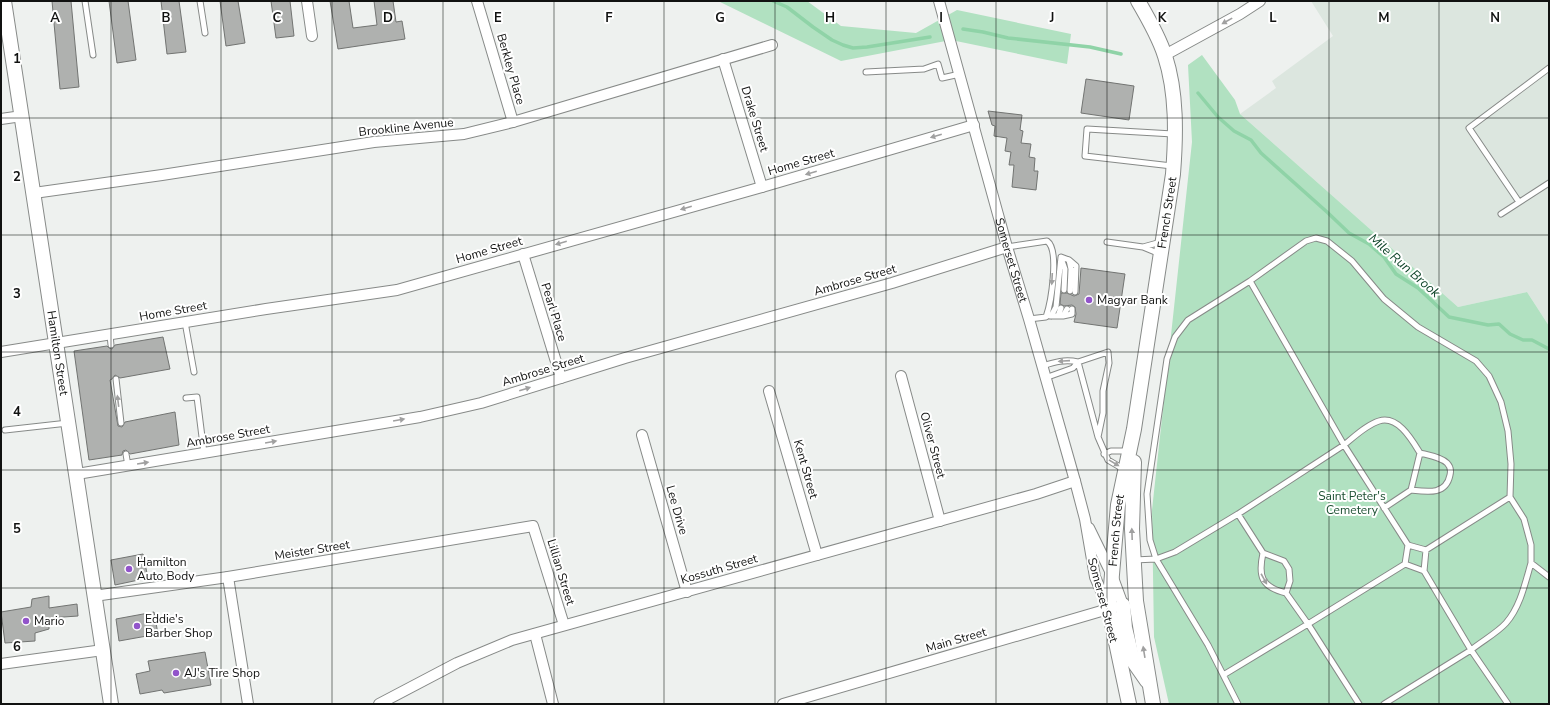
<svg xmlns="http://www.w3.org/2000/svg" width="1550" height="705" viewBox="0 0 1550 705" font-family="'Nunito Sans',sans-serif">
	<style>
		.built { fill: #dce6df }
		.green { fill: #b1e1c1 }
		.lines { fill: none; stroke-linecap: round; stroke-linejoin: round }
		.stream { stroke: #8fd3a7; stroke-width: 3.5 }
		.building { fill: #afb1af; stroke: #727472 }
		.lane-casing { stroke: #878a88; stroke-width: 7 }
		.street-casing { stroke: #878a88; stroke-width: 12 }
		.secondary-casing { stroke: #878a88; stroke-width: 16 }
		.lane { stroke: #fff; stroke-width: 5 }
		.street { stroke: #fff; stroke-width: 10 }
		.secondary { stroke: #fff; stroke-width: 14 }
		.oneway { fill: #a0a0a0 }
		.grid { fill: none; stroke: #111211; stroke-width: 1; stroke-opacity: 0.55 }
		.poi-dot { fill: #9254ca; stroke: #fff; stroke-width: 1.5 }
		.labels { text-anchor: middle; stroke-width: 4; stroke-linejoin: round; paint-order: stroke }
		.street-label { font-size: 12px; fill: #111211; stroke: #fff }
		.poi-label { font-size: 12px; fill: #111211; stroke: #fff; text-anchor: start }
		.park-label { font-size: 12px; fill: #1c4f32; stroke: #fff }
		.water-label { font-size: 13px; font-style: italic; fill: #073f23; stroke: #fff }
		.grid-label { font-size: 13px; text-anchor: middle; font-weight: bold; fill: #111211; stroke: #fff; stroke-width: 4; stroke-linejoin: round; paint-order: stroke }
	</style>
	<rect width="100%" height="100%" fill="#eef1ef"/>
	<path class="built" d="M1311,1H1549V326L1527,292L1458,307L1240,114L1276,88L1272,81L1333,36Z"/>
	<path class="green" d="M718,1H807L841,26L916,33L957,10L1071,34L1067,64L951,40L841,61Z
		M1202,55L1235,100L1240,114L1458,307L1527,292L1549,326V704H1169L1154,637L1152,510L1192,142L1188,65Z"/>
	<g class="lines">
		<path class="stream" d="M773,1L787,7L813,27L832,40L843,45L853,48L867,47L930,37
			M963,29L983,32L1008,38L1090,47L1121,54
			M1198,93L1218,117L1234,131L1251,140L1261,153L1327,212L1349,233L1369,244L1384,257L1396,274L1418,288L1449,317L1488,325L1499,324L1510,334L1523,340H1532L1549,349"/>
	</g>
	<path class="building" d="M52,1H71L79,87L60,89Z
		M109,1H128L136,60L117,63Z
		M161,1H179L186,52L167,54Z
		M220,1H238L245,43L226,46Z
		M271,1H290L294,36L276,38Z
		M330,1H349L353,28L377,25L374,1H393L396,22L402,21L405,39L338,49Z
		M1086,79L1134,86L1129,120L1081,113Z
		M988,111L1022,115L1020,130L1023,131L1021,143L1031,144L1029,157L1035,158L1034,171H1038L1036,190L1012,187L1014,165H1009L1011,152L1005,151L1007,138L994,136L995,126L992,125Z
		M1081,268L1125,274L1117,328L1074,322L1076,314L1075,307L1072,305L1064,306L1060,304L1061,293H1067L1074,296L1079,294Z
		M163,337L170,369L120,378L115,375L112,379L110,380L118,426L122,427L125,422L175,412L179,445L130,454L126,450L123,451L122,455L89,460L74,351L107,346L109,348L112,349L115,345Z
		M143,554L148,578L115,585L111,560Z
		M49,596V608L77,604L78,616L49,618V629L35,633V641L5,643L1,612L31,607L32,599Z
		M154,612L158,634L119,641L116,619Z
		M205,652L211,685L164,693L162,690L140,694L136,674L150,671L148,661Z"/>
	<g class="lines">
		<g class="lane-casing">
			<path id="lane" d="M85,1L93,55
				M200,1L205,33
				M866,72L924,69L938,64L942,78L960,74
				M1172,166L1085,156L1087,129L1173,134
				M1519,202L1469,128L1549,68
				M1501,214L1549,183
				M1107,242L1143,247
				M1007,247L1047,241C1060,250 1051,303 1046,317L1029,319
				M1160,254L1143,247L1161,242
				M1061,258L1065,269L1064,290
				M1069,260L1076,266L1075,292
				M1250,281L1306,241L1316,238L1327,241L1352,261L1384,299L1418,327L1476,361L1489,376L1501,402L1508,431L1511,464L1510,497L1524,519L1531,545V563L1549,577
				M1050,316H1058L1061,308
				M1051,316L1056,307L1061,257L1069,260L1071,269L1070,291
				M1058,316H1063L1067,309
				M1063,316L1072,314V309
				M185,322L194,372
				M110,335L111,345
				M1042,366C1055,362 1065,359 1078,362L1073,368L1045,378
				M116,379L121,423
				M186,398L197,397L204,453
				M5,430L68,423
				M1098,437L1078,362L1108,352L1109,363L1103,391V413L1098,437L1108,460L1125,470
				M126,454L128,466
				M1104,454L1111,451H1129
				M1411,490L1420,453
				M1238,514L1344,445L1408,545L1426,550L1424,571L1471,650L1384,704
				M1408,545L1405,564L1424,571
				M1426,550L1510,497
				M1134,560L1156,559L1208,645L1238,704
				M1286,593L1290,581L1289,569L1284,561L1263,553L1238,514L1175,552L1156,559L1150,540L1147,494L1167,359L1175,337L1188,320L1250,281L1344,445C1354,437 1366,425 1379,421C1398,415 1412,440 1420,453C1428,455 1441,457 1447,463C1450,466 1451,471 1450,475C1446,495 1428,492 1411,490L1384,508
				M1225,674L1308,624L1286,593C1261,587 1258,576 1263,553
				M1359,704L1308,624L1405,564
				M1508,704L1471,650C1482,641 1497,633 1506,623C1520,607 1525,584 1531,563"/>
		</g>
		<g class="street-casing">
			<g id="street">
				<path d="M307,1L312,36"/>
				<path d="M477,1L513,122"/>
				<path id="s1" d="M939,1L1007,247L1029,319L1075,481L1085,519L1095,577L1108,607"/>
				<path d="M1165,55L1240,14L1260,1"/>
				<path d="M723,59L762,187"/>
				<path d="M1,119L22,116"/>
				<path d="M34,193L162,175L374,142L464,134L513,122L772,45"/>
				<path d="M523,254L561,378"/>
				<path d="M1,352L266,309L397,290L762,187L974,125"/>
				<path d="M901,376L940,521"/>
				<path d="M769,391L817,555"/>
				<path d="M642,435L687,592"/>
				<path d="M77,474L420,417L481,403L625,358L892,283L1007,247"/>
				<path d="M1089,528L1112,575L1123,605"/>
				<path d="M228,577L248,704"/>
				<path d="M94,596L228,577L533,526L564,625"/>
				<path d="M535,634L553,704"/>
				<path d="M1,664L103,650"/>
				<path d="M379,704L457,663L512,640L1036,494L1075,481"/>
				<path d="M783,704L1115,607"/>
			</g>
		</g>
		<g class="secondary-casing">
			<g id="secondary">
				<path id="s2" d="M4,1L111,704"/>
				<path d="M1134,462L1132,529L1136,601L1153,704"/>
				<path d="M1123,605L1125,628L1133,661L1147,681"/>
				<path id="s3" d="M1129,704L1109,609L1118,505L1134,429L1173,174C1176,135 1177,93 1165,56C1159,37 1148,18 1138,1"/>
			</g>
		</g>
		<use href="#lane" class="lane"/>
		<use href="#street" class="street"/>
		<use href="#secondary" class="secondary"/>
	</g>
	<defs><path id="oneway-solid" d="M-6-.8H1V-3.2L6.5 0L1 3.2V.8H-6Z"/></defs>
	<g class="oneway">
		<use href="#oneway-solid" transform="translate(1227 21) rotate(151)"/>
		<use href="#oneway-solid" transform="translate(936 136) rotate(164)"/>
		<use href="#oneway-solid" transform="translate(811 173) rotate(164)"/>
		<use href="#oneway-solid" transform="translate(686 208) rotate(164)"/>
		<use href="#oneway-solid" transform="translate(561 243) rotate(164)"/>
		<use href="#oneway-solid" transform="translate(1052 279) rotate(93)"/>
		<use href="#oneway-solid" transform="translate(1064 361) rotate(176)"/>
		<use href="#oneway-solid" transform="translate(525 389) rotate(-17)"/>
		<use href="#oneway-solid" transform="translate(118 401) rotate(-97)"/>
		<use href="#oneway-solid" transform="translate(399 420) rotate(-10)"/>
		<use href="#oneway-solid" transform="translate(271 442) rotate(-10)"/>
		<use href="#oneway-solid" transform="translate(143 463) rotate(-9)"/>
		<use href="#oneway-solid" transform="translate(1114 463) rotate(31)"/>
		<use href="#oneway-solid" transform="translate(1132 534) rotate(-92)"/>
		<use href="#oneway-solid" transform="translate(1264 579) rotate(61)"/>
		<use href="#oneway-solid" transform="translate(1144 652) rotate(-99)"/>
	</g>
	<path class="grid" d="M111,1V704M221,1V704M332,1V704M443,1V704M554,1V704M664,1V704M775,1V704M886,1V704M996,1V704M1107,1V704M1218,1V704M1329,1V704M1439,1V704M1,118H1549M1,235H1549M1,352H1549M1,470H1549M1,588H1549"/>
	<g class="poi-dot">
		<circle cx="1089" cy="300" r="4"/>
		<circle cx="129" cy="569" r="4"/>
		<circle cx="26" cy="621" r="4"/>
		<circle cx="137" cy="626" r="4"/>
		<circle cx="176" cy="673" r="4"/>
	</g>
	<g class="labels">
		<g class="street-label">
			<text transform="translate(511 69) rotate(74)" y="4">Berkley Place</text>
			<text transform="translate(755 119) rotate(73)" y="4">Drake Street</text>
			<text transform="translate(406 127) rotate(-6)" y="4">Brookline Avenue</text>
			<text transform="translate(801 162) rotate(-16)" y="4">Home Street</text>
			<text dy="4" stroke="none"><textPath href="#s3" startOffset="498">French Street</textPath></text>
			<text transform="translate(489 250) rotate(-16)" y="4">Home Street</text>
			<text dy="4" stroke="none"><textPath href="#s1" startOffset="269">Somerset Street</textPath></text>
			<text transform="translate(855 280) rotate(-16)" y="4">Ambrose Street</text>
			<text transform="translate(173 311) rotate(-10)" y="4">Home Street</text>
			<text transform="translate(554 312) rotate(73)" y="4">Pearl Place</text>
			<text dy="4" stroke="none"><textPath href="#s2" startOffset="356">Hamilton Street</textPath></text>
			<text transform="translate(543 370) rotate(-17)" y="4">Ambrose Street</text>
			<text transform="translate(228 436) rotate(-10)" y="4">Ambrose Street</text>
			<text transform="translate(933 445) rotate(75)" y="4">Oliver Street</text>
			<text transform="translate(806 469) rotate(74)" y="4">Kent Street</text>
			<text transform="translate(677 510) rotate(74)" y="4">Lee Drive</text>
			<text dy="4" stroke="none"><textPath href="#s3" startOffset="176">French Street</textPath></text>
			<text transform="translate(312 550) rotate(-9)" y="4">Meister Street</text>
			<text transform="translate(719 569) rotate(-16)" y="4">Kossuth Street</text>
			<text transform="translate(561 572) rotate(73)" y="4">Lillian Street</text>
			<text transform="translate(1103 600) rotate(75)" y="4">Somerset Street</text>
			<text transform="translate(956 640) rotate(-16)" y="4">Main Street</text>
		</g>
		<g class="poi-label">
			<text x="1097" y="304">Magyar Bank</text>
			<text x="137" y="566">Hamilton<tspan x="137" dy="14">Auto Body</tspan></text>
			<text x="145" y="623">Eddie's<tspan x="145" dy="14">Barber Shop</tspan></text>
			<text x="34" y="625">Mario</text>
			<text x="184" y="677">AJ's Tire Shop</text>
		</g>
		<g class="park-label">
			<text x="1352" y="500">Saint Peter's<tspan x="1352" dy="14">Cemetery</tspan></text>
		</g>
		<g class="water-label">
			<text transform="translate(1405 265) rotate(41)" y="5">Mile Run Brook</text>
		</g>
	</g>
	<g class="grid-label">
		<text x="55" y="22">A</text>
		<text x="166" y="22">B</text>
		<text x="277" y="22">C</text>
		<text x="388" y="22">D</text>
		<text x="498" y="22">E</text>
		<text x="609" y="22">F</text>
		<text x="720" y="22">G</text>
		<text x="830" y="22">H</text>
		<text x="941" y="22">I</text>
		<text x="1052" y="22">J</text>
		<text x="1162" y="22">K</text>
		<text x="1273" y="22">L</text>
		<text x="1384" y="22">M</text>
		<text x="1495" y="22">N</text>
		<text x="17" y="63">1</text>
		<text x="17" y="181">2</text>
		<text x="17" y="298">3</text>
		<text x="17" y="416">4</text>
		<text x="17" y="533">5</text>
		<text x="17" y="651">6</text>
	</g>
	<rect width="1550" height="705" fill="none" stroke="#111211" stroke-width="4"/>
</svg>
